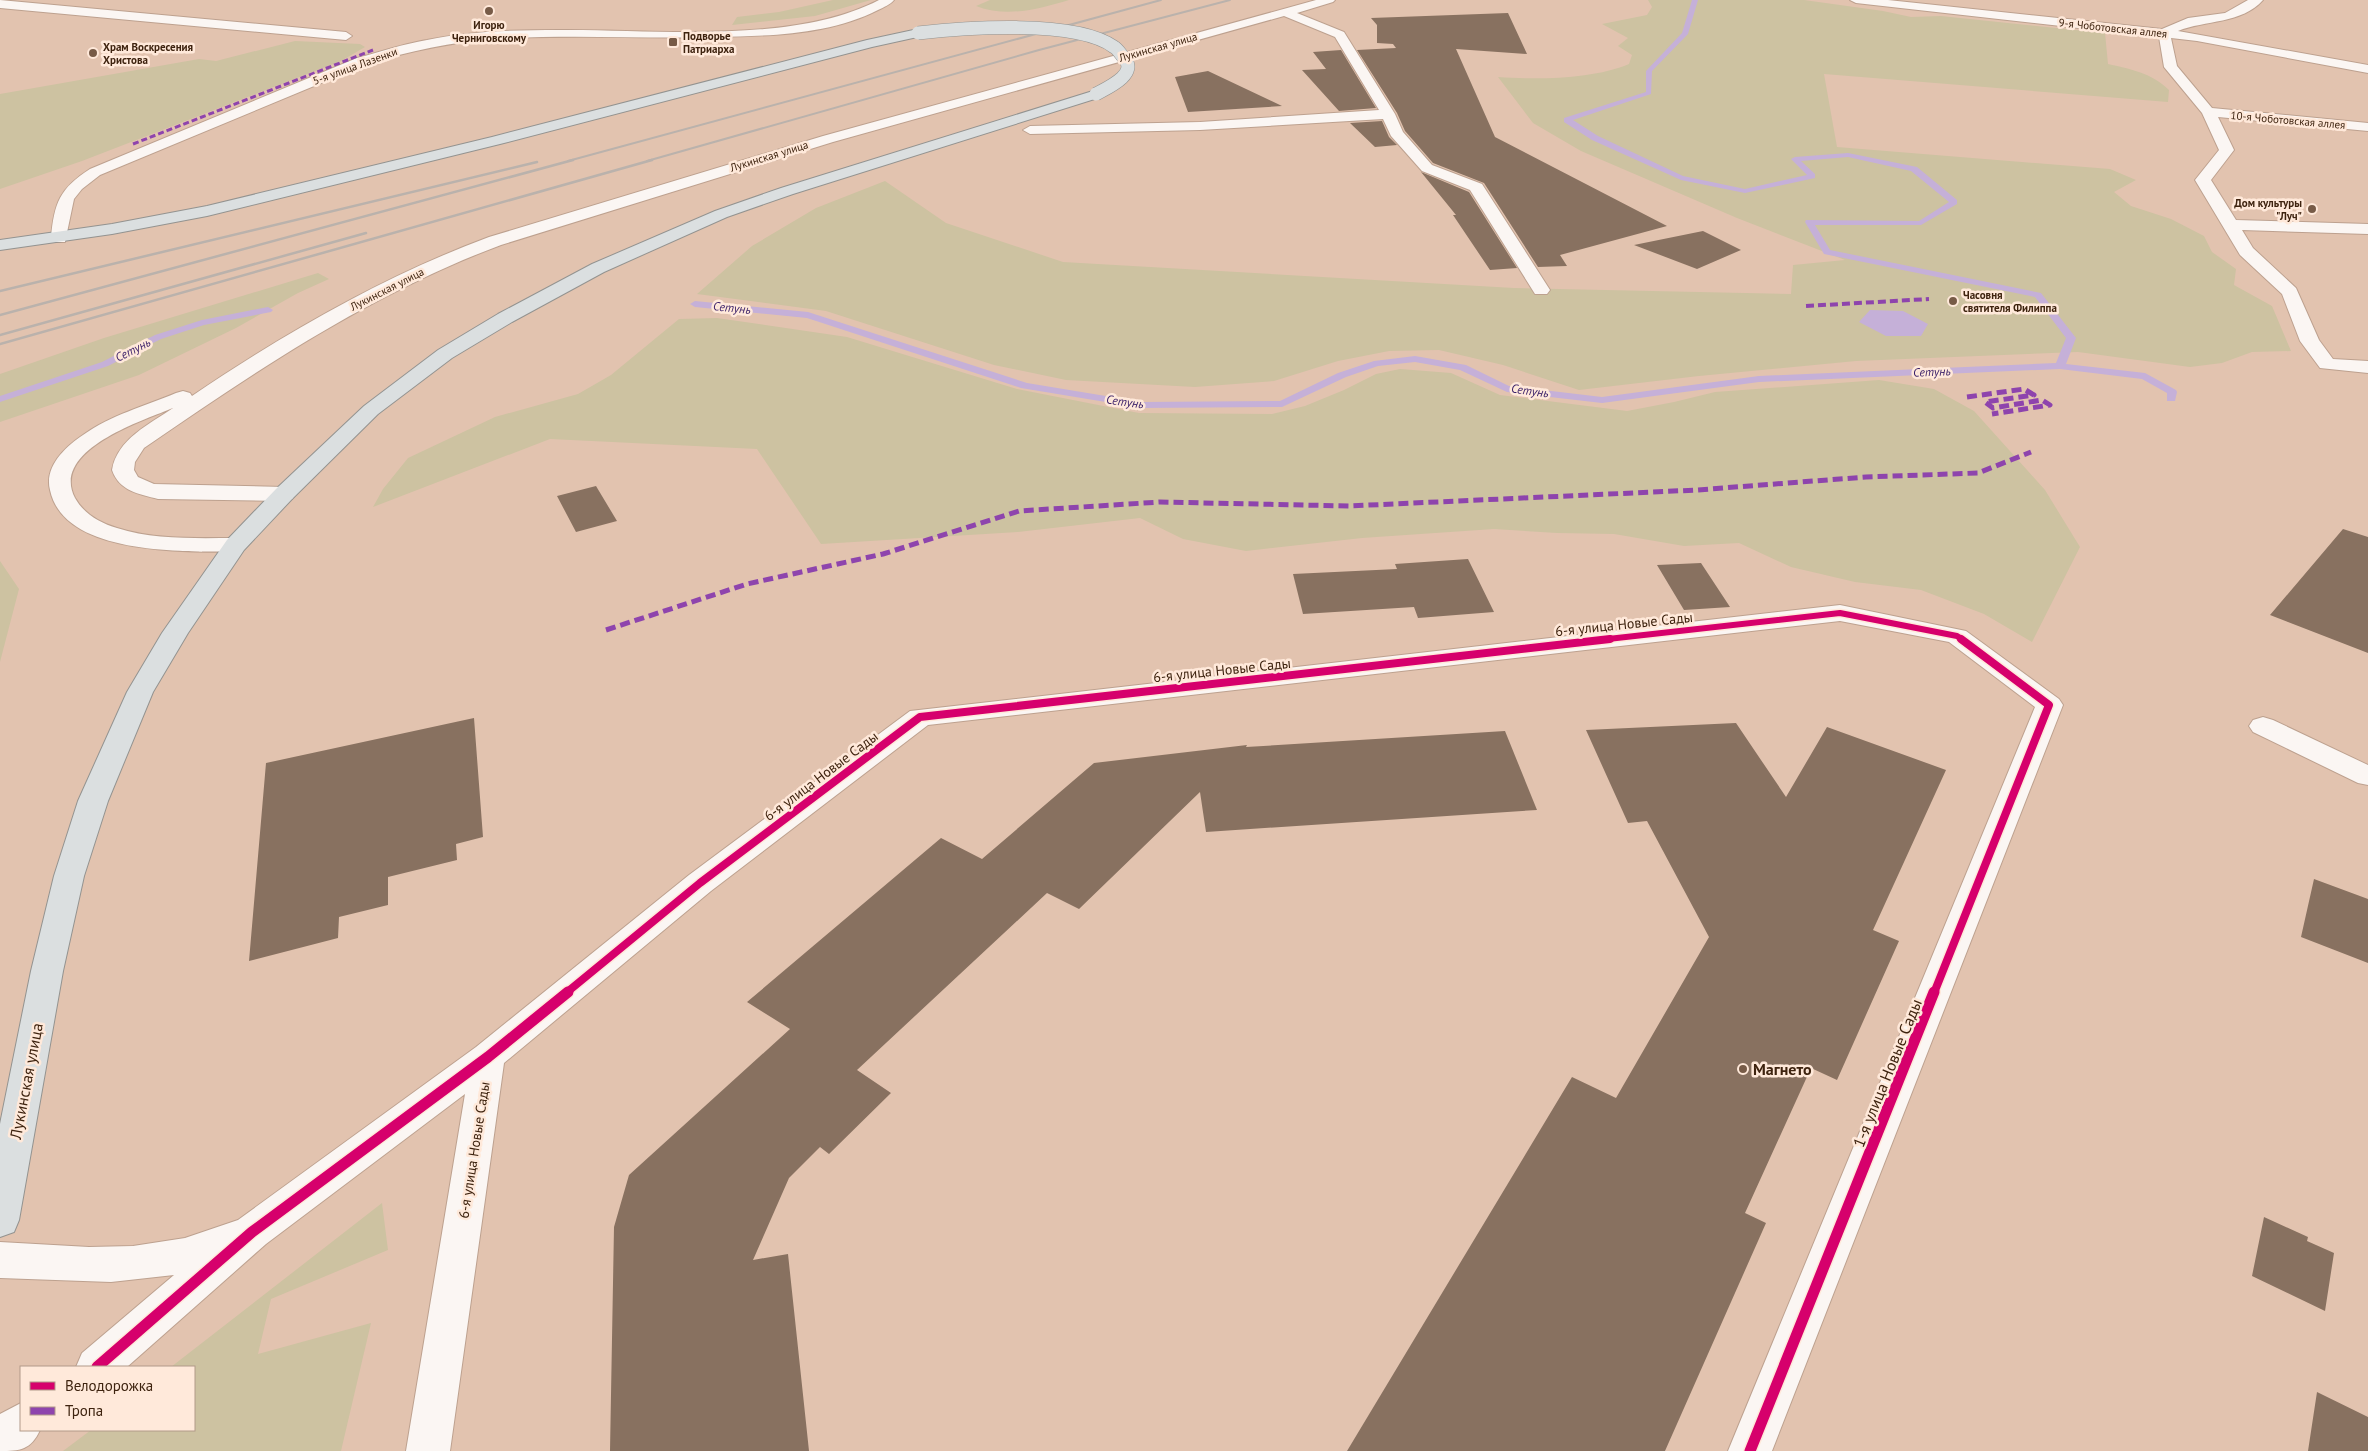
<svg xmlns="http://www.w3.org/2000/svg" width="2368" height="1451" viewBox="0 0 2368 1451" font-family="'PT Sans',sans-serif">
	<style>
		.green { fill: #cdc2a1 }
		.water { fill: #c5b0d8 }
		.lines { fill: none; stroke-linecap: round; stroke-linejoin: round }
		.stream { fill: #c5b0d8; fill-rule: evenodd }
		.building { fill: #887160 }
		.minor-casing { stroke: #bda18f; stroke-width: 2 }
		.major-casing { stroke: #939390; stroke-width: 2 }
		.minor { fill: #fbf6f3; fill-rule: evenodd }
		.major { fill: #dbdfe0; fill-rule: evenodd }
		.rail-far1 { stroke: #bab2ac; stroke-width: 2 }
		.rail { stroke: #bab2ac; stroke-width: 2.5 }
		.major-bridge-casing { stroke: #939390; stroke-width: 14; stroke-linecap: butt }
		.major-bridge { stroke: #dbdfe0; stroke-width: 13 }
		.quiet-far2 { stroke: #8e44ad; stroke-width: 3; stroke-dasharray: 6 3; stroke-linecap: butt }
		.quiet-far1 { stroke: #8e44ad; stroke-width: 4; stroke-dasharray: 8 4; stroke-linecap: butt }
		.quiet { stroke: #8e44ad; stroke-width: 5; stroke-dasharray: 10 5; stroke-linecap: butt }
		.cycleway-far2-casing { stroke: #ffe9da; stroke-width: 9 }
		.cycleway-far1-casing { stroke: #ffe9da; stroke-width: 11 }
		.cycleway-casing { stroke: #ffe9da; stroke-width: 14 }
		.cycleway-far2 { stroke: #d6006c; stroke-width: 6 }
		.cycleway-far1 { stroke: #d6006c; stroke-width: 8 }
		.cycleway { stroke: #d6006c; stroke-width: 11 }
		.poi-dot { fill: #775b47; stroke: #ffe9da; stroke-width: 2 }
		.labels { text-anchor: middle; stroke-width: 5; stroke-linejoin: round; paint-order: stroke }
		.far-poi-label { font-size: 11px; font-weight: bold; fill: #3e230f; stroke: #ffe9da; text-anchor: start }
		.far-street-label { font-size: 11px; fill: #3e230f; stroke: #ffe9da }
		.far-water-label { font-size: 12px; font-style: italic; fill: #391e68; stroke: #ffe9da }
		.street-label { font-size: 14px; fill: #3e230f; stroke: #ffe9da }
		.near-poi-label { font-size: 16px; font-weight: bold; fill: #3e230f; stroke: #ffe9da; text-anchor: start }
		.near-street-label { font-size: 16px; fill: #3e230f; stroke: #ffe9da }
	</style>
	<rect width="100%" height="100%" fill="#e2c3af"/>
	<path class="green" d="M833,0H871L815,16L732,25L737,17L779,12Z
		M990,0H1069C1039,9 1007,18 976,6Z
		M1648,0H1804L1883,11L1911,17L1941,16L2105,33L2108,64C2130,69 2152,73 2169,90L2168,102L1824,74L1837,147L2110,169L2136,180L2114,192L2131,206L2171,219L2204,236L2212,252L2236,269L2234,285L2272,306L2291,351L2252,352L2222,363L2190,367L2078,352L1856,361L1699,376L1579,390L1503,365L1439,350L1389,351L1338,361L1274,381L1195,387L1066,380L994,365L826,311L697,294L752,246L816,208L885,181L946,223L1063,262L1514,288L1791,294L1793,265L1845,260L1737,218L1581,151L1533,123L1498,77C1537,80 1594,79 1629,64L1632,55L1618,46L1628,38L1602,24L1647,15L1652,7Z
		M295,41L360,44L365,47L341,61L82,161L0,189V94L199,59L216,61Z
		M318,273L329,279L298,293L236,328L139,375L0,422V374L104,338Z
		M717,318L847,337L1017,389L1139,413L1272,414L1305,406L1344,390L1376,374L1400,369L1451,373L1500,395L1627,411L1674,402L1715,392L1879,380L1934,389L1974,411L2045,490L2080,547L2032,642L1984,614L1921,590L1855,582L1791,567L1739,543L1684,546L1614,534L1557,533L1494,529L1362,538L1246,551L1183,539L1140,518L1018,532L821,544L757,449L550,439L373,507L383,489L408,458L495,417L578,394L611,375L679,319Z
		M0,561L19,589L0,662Z
		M382,1203L388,1250L271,1299L258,1354L371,1323L341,1451H63L91,1430H194V1367H171Z"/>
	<path class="water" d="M1870,310L1903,311L1928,324L1921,336H1886L1859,322Z"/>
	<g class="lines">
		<path class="stream" d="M1692,0H1698L1688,34L1652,71L1651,94L1573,120L1598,136L1683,176L1745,189L1807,175L1791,159L1795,157L1848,153L1917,167L1957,200V204L1921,225H1815L1830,250L2041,293L2076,338L2066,364L2145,373L2176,390L2177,392L2175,401H2167V393L2142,379L2060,369L1759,382L1602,403L1507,392L1460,370L1415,362L1378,366L1346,377L1282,407L1142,408L1021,388L807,318L695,307L690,304L695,301L808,312L1027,383L1142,402L1280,401L1338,373L1374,361L1415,356L1466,365L1509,386L1602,397L1759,376L2056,363L2066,338L2035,297L1824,254L1805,222L1806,220L1919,221L1949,202L1911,171L1848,157L1801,161L1815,174V178L1745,193L1681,180L1592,140L1564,122V118L1646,92V71L1682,33Z
			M268,307L273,310L271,312L204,325L161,339L108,366L0,402V396L102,362L155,335L202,320Z"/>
	</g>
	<path class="building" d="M1508,13L1527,54L1456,49L1495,137L1667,226L1560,255L1567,266L1538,267L1484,183L1433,163L1405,131L1397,113L1357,50L1396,48L1393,44L1377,43V25L1371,18Z
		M1341,50L1376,108L1339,111L1302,70L1326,69L1313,52Z
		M1208,71L1282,106L1188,112L1175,77Z
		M1382,121L1389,137L1397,145L1375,147L1350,123Z
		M1421,172L1469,192L1517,268L1490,270L1453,215H1456Z
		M1703,231L1741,250L1697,269L1634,245Z
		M596,486L617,521L576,532L557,496Z
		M2343,529L2368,537V653L2270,615Z
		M1468,559L1494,612L1418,618L1414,607L1303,614L1293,574L1397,569L1395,564Z
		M1701,563L1730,607L1684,610L1657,565Z
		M474,718L483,837L456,844L457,860L388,877V905L339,917L338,938L249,961L266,763Z
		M1736,723L1786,797L1827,727L1946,770L1873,930L1899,941L1837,1080L1811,1068L1745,1213L1766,1223L1665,1451H1347L1572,1077L1616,1098L1709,937L1647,821L1628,823L1586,730Z
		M1505,731L1537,810L1206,832L1200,792L1079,909L1047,893L857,1070L891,1093L829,1154L820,1147L789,1178L753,1260L788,1254L809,1451H610L614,1227L629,1175L790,1029L747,1002L941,838L982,859L1094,763L1247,745L1246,747Z
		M2314,879L2368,899V963L2301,937Z
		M2264,1217L2308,1237L2307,1241L2334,1253L2325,1311L2252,1276Z
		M2317,1392L2368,1417V1451H2308Z"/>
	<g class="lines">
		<g class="minor-casing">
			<path id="minor" d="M0,0L346,32L352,36L346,40L0,8Z
				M879,0H894C890,5 884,7 878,10C829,35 769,36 715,37C642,39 569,34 496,39C451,42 410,51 367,64L100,175L82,189L74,199L65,242H53L51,238C54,203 60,188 90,169L357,58C380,52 403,44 427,40C470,31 515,30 559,30C656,29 792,45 879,0Z
				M1316,0H1335L1333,2L1297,13L1344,32L1395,114L1403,132L1432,165L1482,184L1550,290L1547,294H1535L1470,190L1422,171L1391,136L1383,119L1200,130L1030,134L1023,130L1030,126L1200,122L1379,110L1335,37L1284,16L833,142L501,245C372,293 257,370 144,448L135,462L134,470L138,477L154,484L284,487L292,489L295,494L292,499L284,501L158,499C139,494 119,491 112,470C117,439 150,424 173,408C142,421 50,450 75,498C84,514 100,523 117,528C154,540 197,538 235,538L243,540L247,545L243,550L235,552C184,551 64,556 50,490C44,467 65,447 83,435C111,415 145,406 176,393L183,391L190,393L192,396C285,333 384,276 489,237L823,136Z
				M1850,0H1888L2162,29L2188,18L2225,13L2248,0H2263C2242,24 2205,20 2178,31L2368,65V73L2197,41L2171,38L2177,66L2212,108L2368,123V131L2218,117L2234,150L2211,180L2236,220L2368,224V234L2242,230L2253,248L2296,288L2319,340L2333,359L2368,361V373L2320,368L2300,341L2282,294L2240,255L2195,180L2219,150L2202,113L2164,67L2159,37L1856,3Z
				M1840,605L1966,631L2059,699L2063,705L1772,1451H1728L2035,707L1949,642L1840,621L928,725L711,891L504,1063L450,1451H406L465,1094L266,1244L127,1367H76L82,1353L174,1275L111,1282L0,1278V1242L89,1247L133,1246L185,1238L238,1220L476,1047L689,875L910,711Z
				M2263,717L2273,720L2368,765V785L2358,783L2253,732L2249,726L2253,720Z
				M21,1403V1430H40C31,1450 20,1451 0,1451V1414Z"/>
		</g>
		<g class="major-casing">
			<path id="major" d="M918,29L924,33L922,36L872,47L500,144L207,216L112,234L0,250V240L112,224L207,206L492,137L867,40Z
				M1096,90L1101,91L1103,94L1101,97L793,194L727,217L604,272L512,322L452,358L378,414L292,499L244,550L188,633L153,692L108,801L84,876L63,971L19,1220L14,1232L0,1237V1124L31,971L54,876L78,801L127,692L162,633L227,540L276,489L364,406L438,350L498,314L592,264L715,211L781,188Z"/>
		</g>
		<use href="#minor" class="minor"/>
		<use href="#major" class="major"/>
		<path class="rail-far1" d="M568,161L1161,0
			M647,161L1039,50L1230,0"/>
		<path class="rail" d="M0,291L537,162
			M0,315L573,160
			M0,335L366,233
			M0,344L652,160"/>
		<g class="major-bridge-casing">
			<path id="major-bridge" d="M918,33C964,28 1076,19 1114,47C1118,49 1121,55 1124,58C1139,74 1107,88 1096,94"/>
		</g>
		<use href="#major-bridge" class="major-bridge"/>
		<path class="quiet-far2" d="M133,144L373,50"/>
		<path class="quiet-far1" d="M1806,306L1929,299"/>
		<path class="quiet" d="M1967,397L2024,389L2034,395L1985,402L1993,408L2042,400L2050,405L1992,414
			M606,630L747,584L883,554L1019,511L1160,502L1349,506L1697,490L1866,477L1978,473L2031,452"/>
		<g class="cycleway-far2-casing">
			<path id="cycleway-far2" d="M1599,640L1840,613L1957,636L1963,640"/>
		</g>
		<g class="cycleway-far1-casing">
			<path id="cycleway-far1" d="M566,993L700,883L920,717L1610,639
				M1934,993L2049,705L1961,639"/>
		</g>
		<g class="cycleway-casing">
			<path id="cycleway" d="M97,1367L252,1232L488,1057L568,992
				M1750,1451L1934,992"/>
		</g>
		<use href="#cycleway-far2" class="cycleway-far2"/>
		<use href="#cycleway-far1" class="cycleway-far1"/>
		<use href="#cycleway" class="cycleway"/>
	</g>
	<g class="poi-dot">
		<circle cx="489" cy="11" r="5"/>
		<rect x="668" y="37" width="10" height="10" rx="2.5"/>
		<circle cx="93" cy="53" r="5"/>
		<circle cx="2312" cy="209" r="5"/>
		<circle cx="1953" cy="301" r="5"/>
		<circle cx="1743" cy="1069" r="5"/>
	</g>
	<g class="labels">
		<g class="far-poi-label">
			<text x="489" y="29" text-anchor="middle">Игорю<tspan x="489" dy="13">Черниговскому</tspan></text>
			<text x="683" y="40">Подворье<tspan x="683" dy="13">Патриарха</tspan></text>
			<text x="103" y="51">Храм Воскресения<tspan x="103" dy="13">Христова</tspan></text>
			<text x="2302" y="207" text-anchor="end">Дом культуры<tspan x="2302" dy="13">"Луч"</tspan></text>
			<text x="1963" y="299">Часовня<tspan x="1963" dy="13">святителя Филиппа</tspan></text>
		</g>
		<g class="far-street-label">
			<text transform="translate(2113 28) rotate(6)" y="4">9-я Чоботовская аллея</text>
			<text transform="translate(1158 47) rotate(-16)" y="4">Лукинская улица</text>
			<text transform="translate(355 66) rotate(-20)" y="4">5-я улица Лазенки</text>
			<text transform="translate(2288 120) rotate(5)" y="4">10-я Чоботовская аллея</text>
			<text transform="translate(769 156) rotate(-17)" y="4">Лукинская улица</text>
			<text transform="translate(387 289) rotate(-27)" y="4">Лукинская улица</text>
		</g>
		<g class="far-water-label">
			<text transform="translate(732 308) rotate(6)" y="4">Сетунь</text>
			<text transform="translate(133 350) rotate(-27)" y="4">Сетунь</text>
			<text transform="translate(1932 372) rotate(-2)" y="4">Сетунь</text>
			<text transform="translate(1530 391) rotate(8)" y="4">Сетунь</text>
			<text transform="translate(1125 402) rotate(8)" y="4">Сетунь</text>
		</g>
		<g class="street-label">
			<text transform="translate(1624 624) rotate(-6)" y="5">6-я улица Новые Сады</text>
			<text transform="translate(1222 670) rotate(-6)" y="5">6-я улица Новые Сады</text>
			<text transform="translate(821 776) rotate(-37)" y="5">6-я улица Новые Сады</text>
			<text transform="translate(474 1150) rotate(-81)" y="5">6-я улица Новые Сады</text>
		</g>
		<g class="near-poi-label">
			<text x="1753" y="1075">Магнето</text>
		</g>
		<g class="near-street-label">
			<text transform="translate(1887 1073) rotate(-68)" y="6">1-я улица Новые Сады</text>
			<text transform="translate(26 1081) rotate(-79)" y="6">Лукинская улица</text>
		</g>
	</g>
	<rect x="20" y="1366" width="175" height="65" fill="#ffe9da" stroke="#b29a89"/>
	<rect x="30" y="1382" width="25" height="8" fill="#d6006c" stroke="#b29a89"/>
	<text x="65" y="1391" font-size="15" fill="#3e230f">Велодорожка</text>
	<rect x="30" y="1407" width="25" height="8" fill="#8e44ad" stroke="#b29a89"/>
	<text x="65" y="1416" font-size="15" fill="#3e230f">Тропа</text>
</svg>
